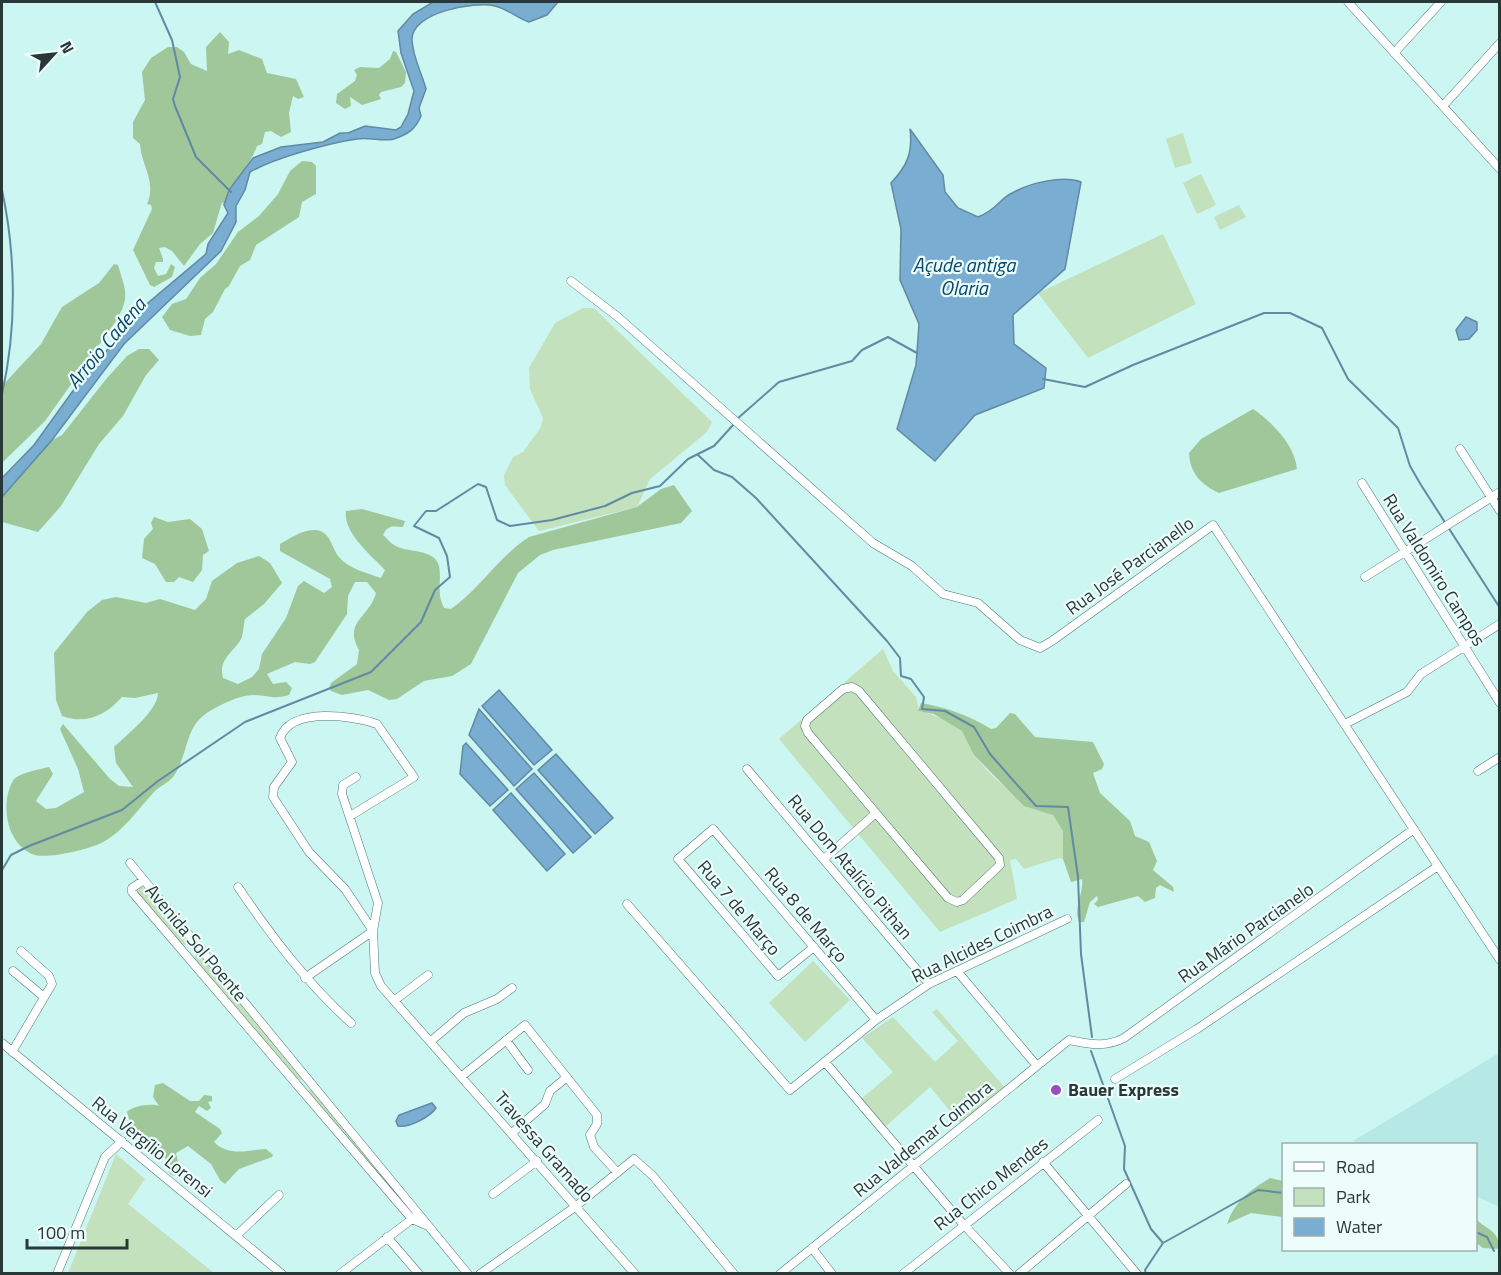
<svg xmlns="http://www.w3.org/2000/svg" width="1501" height="1275" viewBox="0 0 1501 1275" font-family="'Titillium Web',sans-serif">
	<style>
		.built { fill: #b6e9e5 }
		.green { fill: #c2e1bc }
		.forest { fill: #a0c799 }
		.water { fill: #79add1; stroke: #618aa3; stroke-width: 1.5 }
		.lines { fill: none; stroke-linecap: round; stroke-linejoin: round }
		.stream { stroke: #618aa3; stroke-width: 2 }
		.street-casing { stroke: #517774; stroke-width: 9 }
		.street { stroke: #fff; stroke-width: 8 }
		.poi-dot { fill: #9b4bbc; stroke: #edfdfc; stroke-width: 2 }
		.labels { text-anchor: middle; stroke-width: 4.5; stroke-linejoin: round; paint-order: stroke }
		.street-label { font-size: 18px; fill: #283837; stroke: #edfdfc }
		.poi-label { font-size: 18px; font-weight: bold; fill: #283837; stroke: #edfdfc; text-anchor: start }
		.water-label { font-size: 20px; font-style: italic; fill: #05486c; stroke: #edfdfc }
	</style>
	<rect width="100%" height="100%" fill="#ccf6f2"/>
	<path class="built" d="M1499,1053V1207L1476,1196V1144H1361L1353,1141Z"/>
	<path class="green" d="M1183,133L1192,163L1175,168L1166,139Z
		M1201,174L1216,205L1197,214L1183,183Z
		M1239,205L1246,217L1220,230L1214,217Z
		M1163,234L1196,304L1088,358L1038,293Z
		M583,308H594L712,422L707,432L650,479L637,507L539,531L505,485L504,475L513,457L523,452L541,427L543,418L530,389L529,368L555,323Z
		M883,649L893,671L916,697L919,711C933,714 953,722 964,733C969,739 970,747 974,754C987,775 1029,810 1053,814L1063,831V859L1059,858L1024,869L1016,859L1010,860L1017,899L940,932L779,739Z
		M143,887L148,889L189,938L187,945L181,944L136,893L139,888Z
		M195,950H198L302,1077L301,1080L296,1078L195,959Z
		M813,961L850,1000L805,1042L769,1003Z
		M937,1009L1005,1088L960,1123L930,1087L885,1127L861,1099L893,1072L862,1038L893,1017L935,1062L958,1041L932,1012Z
		M312,1089L410,1209V1210L306,1092Z
		M116,1154L145,1179L128,1204L214,1273H68Z"/>
	<path class="forest" d="M220,32L229,42L228,54L239,50L262,59L267,73L296,79L304,97L298,99L293,96L289,113L291,132L281,137L271,131L265,132L262,144L257,146C249,168 232,183 224,205L222,202L213,233L200,244L184,266L172,251L165,247L159,248L163,259V262H156L154,268L158,276L166,274L171,264L175,267L172,277L154,287L150,285L133,250L152,209L151,205L147,204C157,182 141,165 140,144L133,138V122L145,100L142,72L151,58L168,47H177L184,52L191,64L207,71L206,47Z
		M393,51L396,52L406,72L405,83L401,87L381,92L379,95L381,99L362,105L350,97L351,106L345,109L336,103L337,94L355,81L357,75L354,70L360,67L379,68L390,59Z
		M302,161L312,162L316,166V194L302,202L299,217L256,245L250,260L240,266L229,286L225,289L213,312L205,319L201,335L190,336L170,330L162,317L172,304L186,299L200,278L216,264L238,232L259,216L278,194L290,171Z
		M114,264L118,265C125,290 131,295 116,321L45,421L2,463V386L41,344L62,307L99,283Z
		M139,349H149L159,360L146,375L123,416L99,444L61,506L38,532L2,522V497L52,440L62,435L107,378L127,356Z
		M1253,409C1272,422 1295,445 1297,469L1219,493C1202,485 1190,474 1189,453L1201,439Z
		M674,485L692,511L681,523L553,550L540,555L518,573L471,664L452,676L424,681L397,699L389,700L368,690L342,695L331,691L329,688L331,683L357,664L359,650C343,622 369,618 376,593L367,582H355L348,596L347,614L315,662L310,664L295,662L267,674L273,684L286,682L292,688L289,695C273,700 269,695 253,695C239,695 214,707 203,716C185,730 187,759 173,777C168,783 160,786 155,791C138,809 122,834 99,844C86,850 44,860 32,854C5,842 0,801 14,779C23,772 37,770 49,767L53,774L36,801L46,809L56,808L84,792L78,769L60,729L63,724L110,779L119,786L133,787L116,763L114,747C127,735 158,710 158,693L135,698L122,697C106,715 86,725 62,716L56,700L54,653L87,612L102,600L116,597L146,603L160,599L195,610L206,599L212,581L237,563L259,556L270,563L282,583L264,604L245,619C243,625 244,634 241,639C233,653 218,659 223,678L238,684L252,677L259,669L262,654L286,618L298,586L304,581L324,593L332,587L330,579L280,551V544C293,537 315,521 328,537C332,543 334,551 339,557C349,569 367,573 381,578L385,570C371,555 343,533 346,511L362,509L405,521L403,527C393,526 387,525 383,535C387,538 390,543 394,545C405,553 435,548 439,566C442,580 436,593 444,608L451,609C480,589 499,556 529,537L637,507L661,489Z
		M154,517L168,522L190,519L202,529L209,551L203,555L202,570L193,582L179,577L174,582H166L155,564L142,558L144,539L153,529L151,523Z
		M921,703C946,707 970,716 991,729L996,728L1010,713L1015,714L1035,737L1093,742L1104,764L1102,769L1093,773L1100,793L1130,821L1135,836L1149,842L1157,861L1153,870L1173,887L1174,892L1160,885L1156,888L1155,898L1145,902L1138,896L1098,907L1094,904L1098,900L1097,896L1090,902L1084,922H1079C1073,906 1084,894 1082,879L1071,882L1063,859V831L1053,815L1024,806L974,755L962,731L934,714L918,711Z
		M163,1083L190,1101H199L204,1095L212,1096V1101L208,1102L211,1108L207,1111L199,1106L195,1112L220,1129L222,1133L214,1142C229,1157 248,1150 266,1149L273,1155L272,1157L239,1169L225,1184L220,1180L211,1164L188,1146L176,1153L179,1166L175,1176L170,1174L163,1151L131,1125L127,1112C132,1106 152,1103 159,1106L153,1097L155,1085Z
		M1270,1178L1283,1181V1217L1251,1213L1227,1224C1235,1201 1249,1191 1270,1178Z
		M1476,1219C1487,1230 1500,1231 1499,1249L1483,1248L1476,1243Z"/>
	<path class="water" d="M433,2H558L547,15L529,22C517,18 508,9 495,6C475,1 411,12 412,40C413,58 421,71 426,89L419,108L421,116C415,130 408,134 394,139C384,142 369,137 357,139C329,143 274,158 250,172L245,190L236,206V222L221,251L124,344L52,440L2,497V478L34,445L90,367L97,363L136,313L206,254L208,244L228,213L224,205L229,190L253,158L281,147L323,142L340,133H348L365,126L396,130L401,127L408,114L414,91L401,53L398,31L413,14Z
		M910,129L943,175L945,192L958,208L978,217C997,210 998,200 1012,193C1029,183 1063,175 1081,182L1065,269L1013,315L1014,344L1046,368L1044,388L975,415L935,461L897,429L916,365L919,324L900,280L901,229L891,183C907,166 913,153 910,129Z
		M1466,317L1477,322V330L1469,339L1459,340L1456,330Z
		M499,690L552,750L534,765L482,706Z
		M479,709L532,769L514,786L469,735Z
		M466,743L508,790L490,806L460,774L463,746Z
		M556,754L613,818L595,834L538,770Z
		M534,773L591,837L573,853L516,789Z
		M511,793L565,854L547,871L493,810Z
		M432,1103L436,1108C430,1117 409,1128 398,1126L396,1121L399,1115Z"/>
	<g class="lines">
		<path class="stream" d="M155,2L172,40L180,77L173,99L175,106L196,157L231,192
			M2,190C16,255 17,329 2,394
			M1043,379L1085,387L1133,365L1264,313H1290L1322,328L1348,379L1398,428L1410,466L1421,485L1500,608
			M737,419L779,382L852,361L862,350L888,337L917,353
			M698,455L714,470L732,477L756,498L887,641L900,658L901,676L911,679L924,697L922,709L945,711L974,727L990,754L1036,806L1068,807L1078,877L1081,954L1092,1037
			M2,870L11,855L29,846L122,810L158,781L245,722L371,672L421,622L435,590L450,577L447,556L439,538L414,526L426,511H436L478,484L486,487L497,520L510,526L552,520L605,506L632,493L660,486L688,459L714,446L734,424
			M1091,1051L1125,1146L1124,1169L1151,1229L1163,1243
			M1476,1232L1487,1237L1494,1251
			M1146,1274L1145,1270L1163,1243L1258,1190L1284,1193"/>
		<g class="street-casing">
			<path id="street" d="M1348,2L1500,169
				M1394,53L1441,2
				M1443,106L1500,43
				M571,281L618,317L873,543L912,566L943,594L978,603L1020,640L1040,648L1052,641L1213,525L1500,960
				M1460,449L1500,511
				M1362,483L1500,703
				M1365,577L1500,492
				M852,687L859,691L999,858L1000,865L963,900L957,902L948,898L808,733L805,726L807,720L843,689Z
				M1345,724L1407,692L1421,674L1500,624
				M747,769L929,984
				M1478,771L1500,757
				M356,777L343,785L342,794L378,903L373,931L375,973L381,986L635,1274
				M824,859L876,813
				M130,863L144,880
				M238,887C272,937 306,982 351,1023
				M627,904L790,1090L876,1020L929,984L1067,919
				M814,947L778,976L678,859L713,829L876,1020
				M13,971L44,997
				M957,971L1037,1066
				M305,978L373,931L345,889L309,852L273,797L274,787L292,762L280,738C291,706 354,716 377,724L414,777L350,816
				M395,1000L428,975
				M506,1040L528,1070
				M431,1041L464,1013L497,999L512,988
				M2,1043L282,1274
				M12,1052L52,984L49,976L21,951
				M825,1062L963,1224L1010,1274
				M462,1076L525,1025L597,1115V1124L590,1135L594,1147L617,1172
				M1115,1079L1197,1029L1438,866
				M512,1133L545,1104L550,1091L567,1077
				M1043,1162L1137,1274
				M493,1194L537,1161
				M426,1225L412,1219L132,892V888L144,880L468,1274
				M237,1235L279,1195
				M387,1237L419,1274
				M812,1248L832,1274
				M57,1274L105,1157L122,1141
				M340,1274L416,1216
				M480,1274L575,1207L634,1159L653,1176L734,1274
				M780,1274L1069,1040C1090,1044 1104,1048 1124,1038L1414,829
				M903,1274L1098,1120
				M1019,1274L1126,1184"/>
		</g>
		<use href="#street" class="street"/>
	</g>
	<circle class="poi-dot" cx="1056" cy="1090" r="6"/>
	<g class="labels">
		<g class="street-label">
			<text transform="translate(1130 566) rotate(-36)" y="6">Rua José Parcianello</text>
			<text transform="translate(1434 570) rotate(58)" y="6">Rua Valdomiro Campos</text>
			<text transform="translate(850 867) rotate(50)" y="6">Rua Dom Atalício Pithan</text>
			<text transform="translate(739 908) rotate(50)" y="6">Rua 7 de Março</text>
			<text transform="translate(806 915) rotate(50)" y="6">Rua 8 de Março</text>
			<text transform="translate(1246 933) rotate(-35)" y="6">Rua Mário Parcianelo</text>
			<text transform="translate(196 943) rotate(50)" y="6">Avenida Sol Poente</text>
			<text transform="translate(982 944) rotate(-26)" y="6">Rua Alcides Coimbra</text>
			<text transform="translate(923 1139) rotate(-39)" y="6">Rua Valdemar Coimbra</text>
			<text transform="translate(152 1147) rotate(39)" y="6">Rua Vergílio Lorensi</text>
			<text transform="translate(544 1147) rotate(49)" y="6">Travessa Gramado</text>
			<text transform="translate(991 1184) rotate(-38)" y="6">Rua Chico Mendes</text>
		</g>
		<g class="poi-label">
			<text x="1068" y="1096">Bauer Express</text>
		</g>
		<g class="water-label">
			<text x="964" y="272">Açude antiga<tspan x="964" dy="23">Olaria</tspan></text>
			<text transform="translate(106 343) rotate(-50)" y="7">Arroio Cadena</text>
		</g>
	</g>
	<rect width="1501" height="1275" fill="none" stroke="#283837" stroke-width="6"/>
	<rect x="1282" y="1143" width="195" height="108" fill="#edfdfc" stroke="#9eaead" stroke-width="1.5"/>
	<rect x="1294" y="1162" width="30" height="9" fill="#ffffff" stroke="#9eaead" stroke-width="1.5"/>
	<text x="1336" y="1173" font-size="18" fill="#283837">Road</text>
	<rect x="1294" y="1188" width="30" height="18" fill="#c2e1bc" stroke="#9eaead" stroke-width="1.5"/>
	<text x="1336" y="1203" font-size="18" fill="#283837">Park</text>
	<rect x="1294" y="1218" width="30" height="18" fill="#79add1" stroke="#9eaead" stroke-width="1.5"/>
	<text x="1336" y="1233" font-size="18" fill="#283837">Water</text>
	<g transform="translate(54 54) rotate(63)" stroke="#edfdfc" stroke-width="4.5" paint-order="stroke">
	<path d="M0-4.5L10 22L0 15L-10 22Z" fill="#283837"/>
	<text y="-9" font-size="16" font-weight="bold" text-anchor="middle" fill="#283837">N</text>
	</g>
	<path d="M27 1239v9h100v-9" fill="none" stroke="#283837" stroke-width="3"/>
	<text x="36" y="1239" font-size="18" fill="#283837" stroke="#edfdfc" stroke-width="4.5" paint-order="stroke">100 m</text>
</svg>
